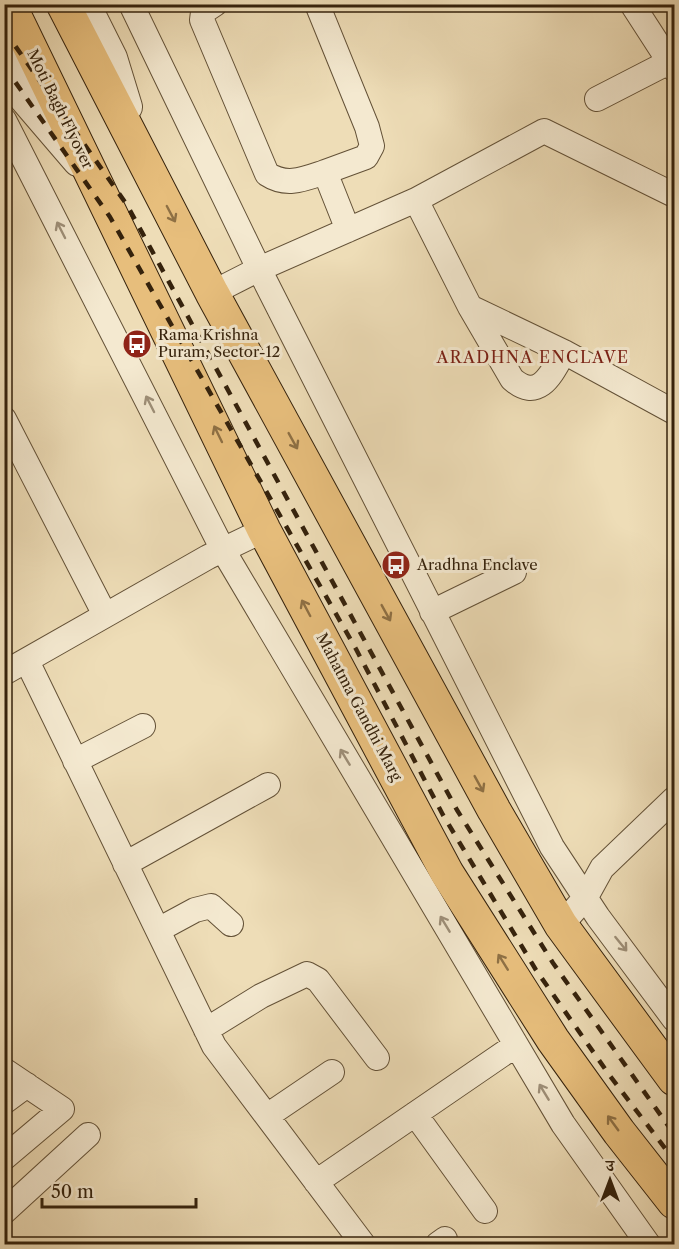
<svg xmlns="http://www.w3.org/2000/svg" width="679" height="1249" viewBox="0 0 679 1249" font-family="'Libre Caslon Text','Noto Serif Devanagari',serif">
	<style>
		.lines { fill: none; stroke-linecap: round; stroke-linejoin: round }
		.minor-casing { stroke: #635137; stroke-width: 26 }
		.tertiary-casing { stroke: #635137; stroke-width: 32 }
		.primary-casing { stroke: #35220c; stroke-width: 35 }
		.minor { stroke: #f4e9d0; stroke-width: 24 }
		.tertiary { stroke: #f4e9d0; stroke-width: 30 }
		.primary { stroke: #e7be7c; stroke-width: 33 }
		.rail { stroke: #35220c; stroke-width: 4.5; stroke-dasharray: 10 10; stroke-linecap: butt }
		.oneway { stroke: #8e7044 }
		.oneway2 { stroke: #9e8f78 }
		.labels { text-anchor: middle; stroke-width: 6; stroke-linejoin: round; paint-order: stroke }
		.street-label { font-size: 15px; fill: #35220c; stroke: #f4e9d0 }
		.poi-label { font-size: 15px; fill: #35220c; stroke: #f4e9d0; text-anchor: start }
		.neighbourhood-label { font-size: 16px; letter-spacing: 1.5px; fill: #7a1f14; stroke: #f4e9d0 }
	</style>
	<rect width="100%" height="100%" fill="#eeddb7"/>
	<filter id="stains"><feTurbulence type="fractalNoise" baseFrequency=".00333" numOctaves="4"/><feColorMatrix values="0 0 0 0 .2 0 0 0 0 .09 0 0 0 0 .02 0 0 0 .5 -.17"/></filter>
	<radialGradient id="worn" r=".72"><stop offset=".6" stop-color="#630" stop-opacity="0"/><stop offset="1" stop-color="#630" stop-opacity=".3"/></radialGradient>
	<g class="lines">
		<g class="minor-casing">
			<path id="minor" d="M131,4L259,269L552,847L598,917L674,1019
				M215,4L203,12L202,20L267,174C287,187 304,179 325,172L348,230
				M317,4L367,127L372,146L366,157L325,172
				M632,4L674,69
				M597,99L669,62
				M4,120L223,550L563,1124L648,1244
				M416,200L470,307L512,379C539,403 552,373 564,352
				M212,293L259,269L416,200L544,131L674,195
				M470,307L564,352L674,412
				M4,419L105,615
				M432,612L514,572
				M27,661L214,1046L363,1244
				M4,673L208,557L264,530
				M75,761L143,726
				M125,864L268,785
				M561,925L586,897L602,868L674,799
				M158,930L195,910L211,906L231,924
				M206,1030L261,996L307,974L318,980L377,1058
				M4,1070L62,1109L4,1158
				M4,1102L27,1085
				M415,1114L485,1211
				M267,1116L332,1072
				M316,1182L516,1045
				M4,1212L88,1135
				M438,1244L445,1239"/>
		</g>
		<g class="tertiary-casing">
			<path id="tertiary" d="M85,4L112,58L127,107
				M4,59L24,98L78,161"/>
		</g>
		<g class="primary-casing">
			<path id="primary" d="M9,4L264,530L447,873L553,1040L619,1132L674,1202
				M63,4L212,293L494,810L561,925L674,1079"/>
		</g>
		<use href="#minor" class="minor"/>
		<use href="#tertiary" class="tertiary"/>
		<use href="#primary" class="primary"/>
		<path class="rail" d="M4,30L127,205L457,810L553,963L674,1134
			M4,66L110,217L356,649L443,815L536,970L610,1076L674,1160"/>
	</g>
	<defs><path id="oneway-shaft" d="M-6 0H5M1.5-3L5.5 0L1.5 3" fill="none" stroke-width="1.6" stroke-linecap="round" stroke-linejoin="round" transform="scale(1.5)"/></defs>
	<g class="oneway">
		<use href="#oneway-shaft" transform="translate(171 214) rotate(62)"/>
		<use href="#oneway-shaft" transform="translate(218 434) rotate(-116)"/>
		<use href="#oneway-shaft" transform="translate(293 441) rotate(61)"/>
		<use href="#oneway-shaft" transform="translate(306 608) rotate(-118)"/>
		<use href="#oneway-shaft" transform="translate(386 613) rotate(61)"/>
		<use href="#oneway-shaft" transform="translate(479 784) rotate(61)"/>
		<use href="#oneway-shaft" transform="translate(503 962) rotate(-122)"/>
		<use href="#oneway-shaft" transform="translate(613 1123) rotate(-126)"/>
	</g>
	<g class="oneway2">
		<use href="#oneway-shaft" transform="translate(61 230) rotate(-117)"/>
		<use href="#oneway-shaft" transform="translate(150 404) rotate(-117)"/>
		<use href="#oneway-shaft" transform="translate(345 757) rotate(-121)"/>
		<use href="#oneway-shaft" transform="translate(445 924) rotate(-121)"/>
		<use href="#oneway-shaft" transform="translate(621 944) rotate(51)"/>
		<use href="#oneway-shaft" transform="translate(544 1092) rotate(-121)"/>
	</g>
	<defs>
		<g id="bus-disc" transform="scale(1.5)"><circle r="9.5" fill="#8f2418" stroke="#f4e9d0"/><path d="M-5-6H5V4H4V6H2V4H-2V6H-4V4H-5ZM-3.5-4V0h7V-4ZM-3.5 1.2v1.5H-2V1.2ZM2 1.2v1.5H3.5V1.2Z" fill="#fff"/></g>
	</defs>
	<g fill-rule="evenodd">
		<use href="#bus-disc" x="137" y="344"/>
		<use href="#bus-disc" x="396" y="565"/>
	</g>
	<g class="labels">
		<g class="street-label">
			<text transform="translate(60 109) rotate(64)" y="5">Moti Bagh Flyover</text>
			<text transform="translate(359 707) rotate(62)" y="5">Mahatma Gandhi Marg</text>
		</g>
		<g class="poi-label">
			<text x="158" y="340">Rama Krishna<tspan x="158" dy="17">Puram, Sector-12</tspan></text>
			<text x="417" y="570">Aradhna Enclave</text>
		</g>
		<g class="neighbourhood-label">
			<text x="533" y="363">ARADHNA ENCLAVE</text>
		</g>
	</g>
	<rect width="679" height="1249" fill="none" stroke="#eeddb7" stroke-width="24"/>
	<rect x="6" y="6" width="667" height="1237" fill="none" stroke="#35220c" stroke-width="3"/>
	<rect x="12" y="12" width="655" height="1225" fill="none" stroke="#35220c" stroke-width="1.5"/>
	<g transform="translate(610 1180)" stroke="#f4e9d0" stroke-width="4.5" paint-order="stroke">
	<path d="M0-4.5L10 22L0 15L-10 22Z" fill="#35220c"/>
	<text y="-9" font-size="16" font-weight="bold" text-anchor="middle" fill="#35220c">उ</text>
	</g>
	<path d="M42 1198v9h154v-9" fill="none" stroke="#35220c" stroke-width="3"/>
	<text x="51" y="1198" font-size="18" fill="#35220c" stroke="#f4e9d0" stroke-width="4.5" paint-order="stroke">50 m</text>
	<rect width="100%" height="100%" filter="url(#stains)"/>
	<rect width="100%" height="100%" fill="url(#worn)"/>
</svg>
